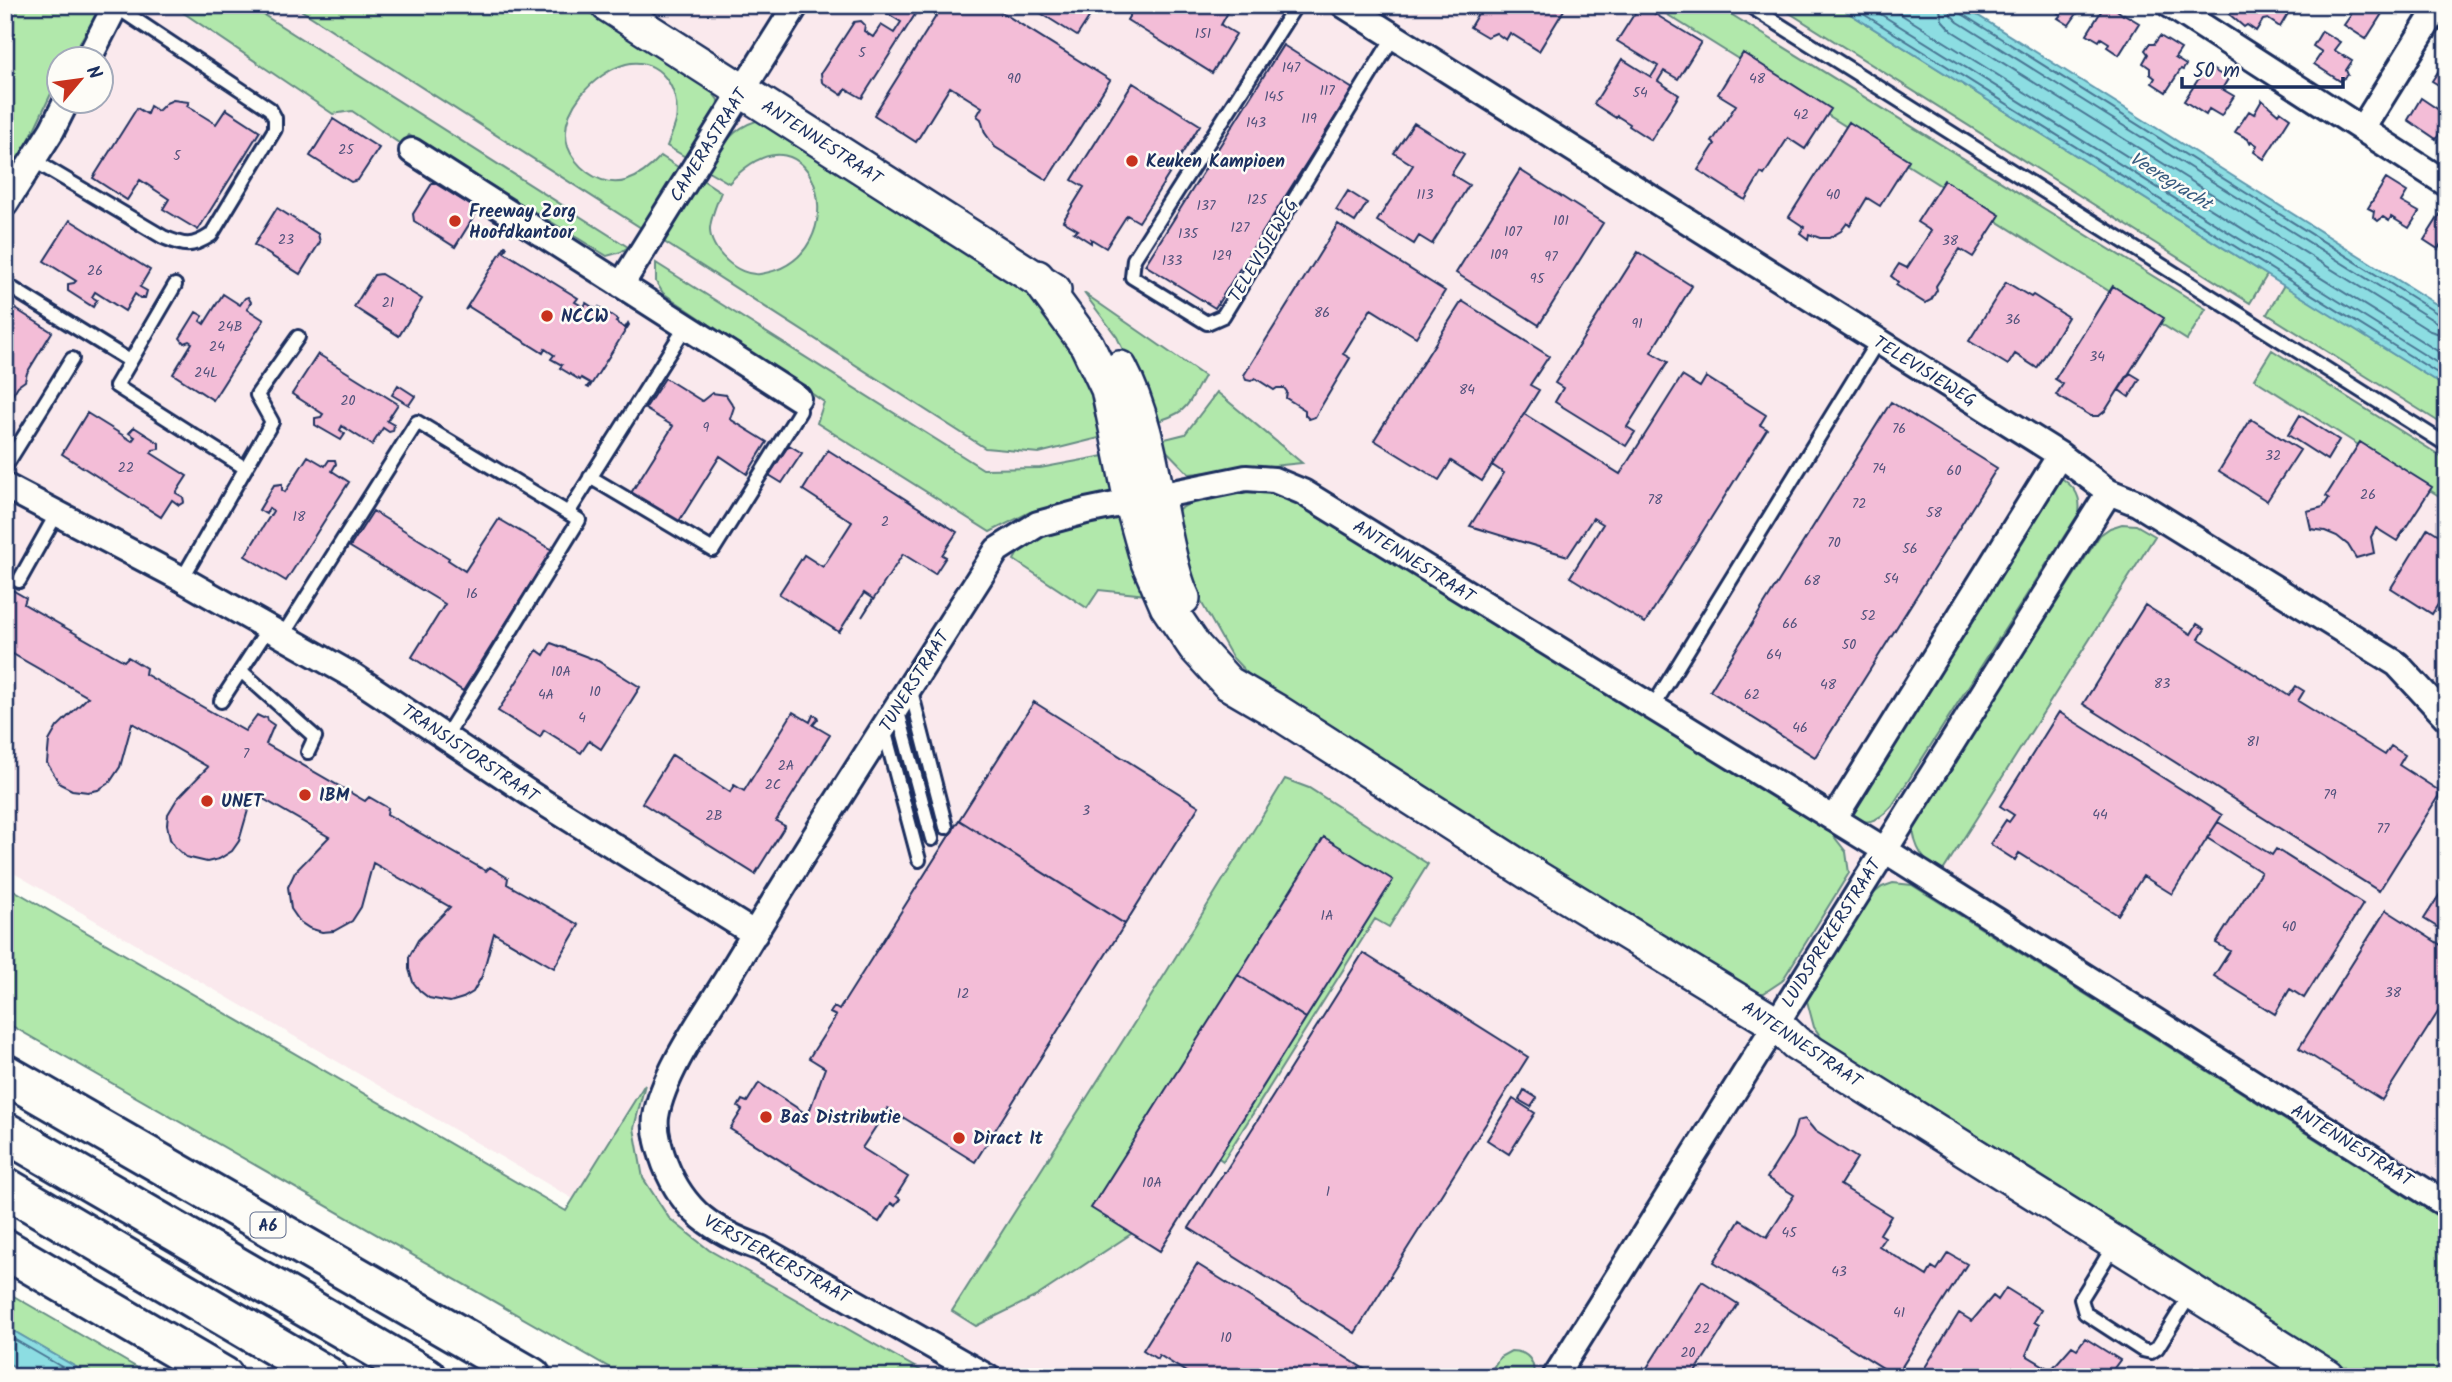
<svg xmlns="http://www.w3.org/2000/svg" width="2452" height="1382" viewBox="0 0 2452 1382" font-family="Kalam,sans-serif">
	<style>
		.built { fill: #fae9ed; fill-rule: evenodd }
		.green { fill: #b1e8ab; stroke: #668c84; stroke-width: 2 }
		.water { fill: #8cdde2; stroke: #5f97ad; stroke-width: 2 }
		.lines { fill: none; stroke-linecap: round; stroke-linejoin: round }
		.shore { stroke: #487593; stroke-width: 2 }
		.building { fill: #f3bdd7; stroke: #1b2f5e; stroke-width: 2 }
		.lane-casing { stroke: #1b2f5e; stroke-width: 18 }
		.street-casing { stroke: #1b2f5e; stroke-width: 30 }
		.secondary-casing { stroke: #1b2f5e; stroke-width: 38 }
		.highway-casing { stroke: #1b2f5e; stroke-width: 44 }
		.lane { stroke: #fdfcf7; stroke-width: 12 }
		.street { stroke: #fdfcf7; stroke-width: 24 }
		.secondary { stroke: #fdfcf7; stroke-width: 33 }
		.highway { stroke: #fdfcf7; stroke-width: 38 }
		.poi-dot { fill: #c8321e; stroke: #fdfcf7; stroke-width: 2.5 }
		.labels { text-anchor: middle; stroke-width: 5; stroke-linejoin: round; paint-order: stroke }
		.number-label { font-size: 14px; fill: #51527c }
		.shield { fill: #fdfcf7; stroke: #5f6c8c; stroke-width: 2 }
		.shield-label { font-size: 16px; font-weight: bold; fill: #1b2f5e }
		.street-label { font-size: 18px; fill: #1b2f5e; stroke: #fdfcf7 }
		.poi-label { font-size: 18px; font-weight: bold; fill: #1b2f5e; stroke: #fdfcf7; text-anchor: start }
		.water-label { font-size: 19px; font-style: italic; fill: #375a7f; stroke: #fdfcf7 }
	</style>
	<rect width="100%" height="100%" fill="#fdfcf7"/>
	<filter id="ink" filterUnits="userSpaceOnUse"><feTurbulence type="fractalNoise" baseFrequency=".0143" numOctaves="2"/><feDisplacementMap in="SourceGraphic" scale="14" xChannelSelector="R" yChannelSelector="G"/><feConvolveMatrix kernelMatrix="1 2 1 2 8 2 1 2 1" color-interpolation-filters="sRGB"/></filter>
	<g filter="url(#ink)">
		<path class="built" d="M5,5H1861L2447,377V1377H879L5,868ZM60,60H102V102H60Z"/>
		<path class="green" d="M5,5H102L70,59L60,60L59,77L21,157L5,181Z
			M172,5H248L628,247L621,252L607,256L409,135L402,145L352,111L333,114Z
			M293,5H586L704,81L718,100L717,114L689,159L667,146C670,138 674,129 676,121C681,90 660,56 626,64C594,73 557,111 568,147C572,158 578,165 587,172C616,193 640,179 661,156L684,171L646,231Z
			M1652,5H1716L2206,309L2187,340Z
			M1777,5H1836L2267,275L2250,303Z
			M765,119L1032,286L1075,343L1111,435L1039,453L985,448L661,240L698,177L721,192C717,203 711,216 710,228C709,250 738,277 760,274C862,259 816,89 729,183L705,169C724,145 734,124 765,119Z
			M656,263L983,469L1040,468L1115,454L1116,494L1030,512L990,532L817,423L824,402L663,293L656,282Z
			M2284,285L2447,388V427L2267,314Z
			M1084,293L1204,376C1186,408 1188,413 1151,423L1138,382L1117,337Z
			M2272,350L2447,460V501L2254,379Z
			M1217,392L1302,463L1189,474L1157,441L1185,434Z
			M2057,475C2072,485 2082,493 2079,513L1892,806C1877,823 1866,825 1846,817Z
			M1244,490H1269L1314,507L1832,834L1846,852L1849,873L1782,981L1764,993H1750L1264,691L1232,657L1191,584L1177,511L1192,502Z
			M1117,517L1128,526L1147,595L1099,590L1087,608L1014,560C1032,523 1082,523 1117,517Z
			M2122,524L2136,525L2155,536L1941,874C1924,861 1914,849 1913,826L2100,535L2110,528Z
			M1285,779L1309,788L1428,864L1389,927L1375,919L1223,1161L1182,1132L1169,1209L1037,1296L976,1326L952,1311L1167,971Z
			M1893,883L1912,885L2447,1222V1377H2357L1825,1043L1814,1027L1807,1001L1868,898L1882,887Z
			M5,885L566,1211L645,1084L634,1128L643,1178L669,1218L709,1250L932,1377H626L5,1022Z
			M5,1291L153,1377H93L5,1326Z
			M1511,1351C1527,1351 1536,1361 1533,1377H1487L1500,1357Z"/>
		<path class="water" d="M1836,5H1961L2447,311V388Z
			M5,1326L93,1377H31L5,1361Z"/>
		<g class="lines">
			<path class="shore" d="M1849,5L2447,379
				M1866,5L2447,369
				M1886,5L2447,357
				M1939,5L1942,20L1952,31L2430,331L2447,336
				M1950,5L1951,15L1958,22L2436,322L2447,325
				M1958,5L1962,14L2440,315L2447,316
				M5,1334L79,1377"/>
		</g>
		<path class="building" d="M889,5H903L916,13L862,98L846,89L842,95L822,82L821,73L854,22L861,21L865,25L864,31L873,37L881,25L894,33L901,22L885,12Z
			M943,5H990L1110,80L1047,180L995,147L985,133L981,119L977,116L982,107L950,87L916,142L874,115Z
			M1028,5H1097L1077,36Z
			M1136,5H1232L1221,25L1236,34L1212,73L1127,20Z
			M1483,5H1567L1539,51L1510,33L1506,40L1496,33L1487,37L1470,27Z
			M1640,5L1701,42L1678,79L1664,71L1658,81L1679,95L1651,140L1629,126L1630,124L1617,116L1616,118L1594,104L1622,59L1651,77L1658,66L1617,41Z
			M2046,5H2083L2069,25L2058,18L2061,15Z
			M2105,5H2111L2123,15L2124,14L2139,23L2119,55L2107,47L2109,43L2101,38L2099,41L2087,34Z
			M2234,5H2261L2265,8L2267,5H2282L2290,10L2280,27L2268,19L2263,20L2256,31L2247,25L2244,27L2229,14Z
			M2350,5H2379L2385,9L2366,39L2344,25L2351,15L2345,12Z
			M2322,31L2340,42L2334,50L2352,61L2346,70L2348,75L2340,81L2314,64L2322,52L2313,46Z
			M2160,36L2181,49L2175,58L2186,65L2183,70L2181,69L2166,92L2152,83L2155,78L2150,74V68L2143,63L2148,54L2145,50L2149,44H2154Z
			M1283,45L1353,89L1215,308L1145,265Z
			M1743,53L1831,109L1805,149L1788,138L1764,175L1761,173L1745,200L1698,170L1715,144L1712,142L1736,105L1718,94Z
			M2447,58V90L2432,81Z
			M2207,66L2228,79L2222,89L2234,96L2221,116L2209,109L2206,115L2184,101Z
			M1133,83L1200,125L1139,222L1127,215L1106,248L1091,239V243L1074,232L1078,230L1063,221L1084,187L1072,180Z
			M2421,98L2442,112L2447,103V122L2436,139L2408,120Z
			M173,100L189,102L187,106L216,124L226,109L260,131L198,230L163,209L169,199L140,180L127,200L93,178L137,108L147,114L150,106L158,111L166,103Z
			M2262,100L2278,114L2280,111L2290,118L2264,159L2254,152L2257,145L2251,141L2250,143L2248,139L2235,132L2249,111L2254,114Z
			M333,119L379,148L358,180L351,182L310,156Z
			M1849,122L1909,160L1880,206L1867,198L1850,226L1847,223L1841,231L1829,238H1820L1809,234L1808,239L1800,233L1804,227L1789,217Z
			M1414,123L1464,154L1451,174L1469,185L1432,244L1419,236L1414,244L1377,221L1413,165L1394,153Z
			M1520,170L1603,223L1539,325L1456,273Z
			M2386,179L2407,192L2401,202L2419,212L2409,228L2391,217L2389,221L2383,217L2378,221L2373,217L2374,211L2368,208Z
			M1944,180L2000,215L1973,257L1960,249L1936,286L1937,290L1931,300L1925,303L1896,285L1898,282L1891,276L1899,264L1907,268L1931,231L1917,222Z
			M433,182L478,210L455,247L414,221L413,214Z
			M1348,191L1367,203L1355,222L1336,210Z
			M277,208L318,234L320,242L300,274L254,245Z
			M2441,213L2447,217V248L2441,244L2438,249L2424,240Z
			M70,220L150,270L140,287L147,291L145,298H140L135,294L125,311L95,292L92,297L97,300L93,307L68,291V284L74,283L76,281L44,261Z
			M1338,224L1445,291L1416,337L1371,309L1343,354L1350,358L1315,417L1309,419L1305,415V410L1286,398L1287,392L1284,388H1277L1274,390L1255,378L1251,381L1246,380L1244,375Z
			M505,246L507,247L504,252L578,298L575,302L584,307L586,303L597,310L599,307L618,320L616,322L625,328L628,323L629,325L589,388L587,387L590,383L581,378L580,380L560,368L562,365L551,359L554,355L545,349L543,353L469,307L465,310Z
			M1638,252L1692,286L1651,352L1668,362L1627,427L1635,432L1626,446L1555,402L1563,388L1555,383Z
			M381,274L422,299L399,336L354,307L374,275Z
			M2006,282L2031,297L2033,295L2068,317L2037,368L2015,354L2008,365L1969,341Z
			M2113,286L2164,318L2105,411L2099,416H2091L2056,395L2063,384L2055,379Z
			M223,294L240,305L245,298L248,297L251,302L247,309L264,320L213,400L173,374L192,343L189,341L184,343L180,338L196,312L203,316L200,321L204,324Z
			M1462,301L1549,356L1530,385L1539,390L1482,481L1451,461L1439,480L1374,440Z
			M11,306L52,332L27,373L25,381L18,386L5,407V316Z
			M318,354L398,404L387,421L394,425L393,431L389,432L383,428L372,445L342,426L340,430L345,434L341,440L315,425V418L321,417L323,414L292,394Z
			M2130,373L2140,379L2129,397L2119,390Z
			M1682,376L1700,387L1706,377L1766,415L1760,425L1767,429L1645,623L1570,577L1603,524L1593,518L1568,556L1470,526L1504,473L1492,465L1524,414L1620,474Z
			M665,378L702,401L712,393L726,395L734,407L730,419L767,442L747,474L720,456L678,523L631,493L673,426L645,409Z
			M398,385L415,396L409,405L392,395Z
			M1891,402L1997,468L1815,757L1710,691Z
			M87,413L132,441L135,437L129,433L134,427L159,443V449L153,450L151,453L187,476L176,493L183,497L184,502L179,505L172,500L161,517L62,454Z
			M2300,415L2339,440L2327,460L2288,435Z
			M2251,419L2300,450L2267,501L2219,471Z
			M2360,442L2432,487L2397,541L2376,528L2371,537L2374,553L2356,558L2348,545L2337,536L2325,531L2311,529L2307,511L2323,507L2329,498L2326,496Z
			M789,445L802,453L782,483L769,475Z
			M828,450L957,532L942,555L946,557L935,574L903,554L862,617L873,599L864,593L839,632L779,594L804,555L823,567L852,522L803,490Z
			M308,456L325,466L329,460H335L336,464L332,471L349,482L286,581L245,556L273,511L269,508L266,514L259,510L274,485L282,484V490L285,492Z
			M373,511L449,558L448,560L465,571L499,519L552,550L463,691L412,657L445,604L350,547Z
			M2428,528L2447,540V590L2432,614L2391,588Z
			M7,587L26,598L24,604L124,661L128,657L146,668L145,674L245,731L257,715L263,718L267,717L268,721L274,725L266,744L365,801L369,797L388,808L387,814L486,871L490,867L508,878L507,884L579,925L554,968L494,933L482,976L473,992L463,998L450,1002L429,998L420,991L413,982L409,969V957L418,940L450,907L373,863L361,907L352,921L334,931L322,932L309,928L300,922L291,909L288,887L295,872L329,837L253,793L239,841L232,851L219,859L207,862L186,857L175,847L170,839L167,825L168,814L177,799L208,767L132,723L120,767L110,782L98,790L88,792L72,790L60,784L47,763L49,741L57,727L88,697L11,653L5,674V589Z
			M2145,605L2191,634L2197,624L2205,629L2199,639L2289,696L2296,686L2304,691L2298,701L2385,755L2391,746L2405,755L2399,765L2441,792L2379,891L2083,704Z
			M551,643L598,661L640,687L601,749L589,741L581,753L544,730L540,737L498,711L537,650L544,655Z
			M1034,702L1199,806L1125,924L959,820Z
			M793,712L810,722L813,715L817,716L818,719L813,725L830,735L776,821L785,826L755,874L642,803L672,755L730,792L734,785L744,791Z
			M2059,712L2222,815L2172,894L2143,876L2118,915L2019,853L2015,860L1990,844L2006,820L2009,822L2014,815L2000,806Z
			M959,820L1125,924L975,1162L888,1108L862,1148L908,1177L896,1196L900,1199L895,1206L891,1203L879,1222L730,1129L742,1110L738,1107L742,1100L747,1102L759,1083L808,1115L825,1068L809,1058L836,1016L830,1013L834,1007L839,1010Z
			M2218,822L2272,855L2276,849L2363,904L2304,998L2290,989L2275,1014L2214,976L2230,951L2216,943L2261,872L2207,838Z
			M1324,837L1393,880L1306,1018L1238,975Z
			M2447,883V933L2424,919Z
			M2386,910L2447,949V998L2382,1100L2299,1048Z
			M1363,953L1528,1057L1390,1276L1392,1277H1390L1355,1333L1189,1228L1224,1172H1222H1225Z
			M1238,975L1306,1018L1160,1251L1091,1208Z
			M1524,1090L1537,1098L1531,1107L1519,1100Z
			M1513,1099L1535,1113L1509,1154L1487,1140Z
			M1805,1119L1815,1131L1857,1158L1840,1185L1891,1216L1880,1234L1885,1237L1879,1246L1927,1276L1932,1267L1937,1270L1948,1253L1967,1264L1896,1376L1714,1262L1740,1220L1767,1237L1794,1195L1767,1178L1792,1138L1797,1121Z
			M1197,1264L1377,1377H1194L1159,1355L1157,1359L1143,1350Z
			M1702,1281L1738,1304L1692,1377H1654L1645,1371Z
			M2006,1288L2041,1310L2034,1322L2039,1325L2026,1355L2051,1370L2072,1346L2077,1349L2085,1338L2120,1360L2112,1371L2117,1377H1919L1959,1313L1972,1321L1993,1296L1998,1300Z"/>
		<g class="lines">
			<g class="lane-casing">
				<path id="lane" d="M1296,5L1134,259L1132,277L1207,323L1223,316L1394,36
					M1748,5L2447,445
					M33,160L163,237C185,246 191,248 211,235L275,129V118L270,109L115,6
					M5,284L130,361
					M175,285L116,386L245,468
					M5,467L72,359
					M590,477L713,550L800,411L798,398
					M568,513L686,326
					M182,579L272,422L257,395L298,337
					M19,581L57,513
					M283,635L417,422L568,513L579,520L446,736
					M241,671L315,737L308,752
					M910,687L946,827
					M221,701L269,627
					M897,708L932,839
					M1652,708L1877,342
					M884,729L919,860
					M2115,1244L2081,1299L2085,1313L2142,1350L2151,1352L2157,1348L2192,1292"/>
			</g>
			<g class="street-casing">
				<path id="street" d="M1344,5L2060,455L2109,492L2137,503L2397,664L2447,718
					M2170,5L2447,184
					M88,60L116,5
					M2362,129L2439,5
					M412,151L798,398
					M5,204L52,130L66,102
					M621,285L796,5
					M5,486L182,579L355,677L535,797L755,934
					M1834,819L2060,455
					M987,1377L760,1248C713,1231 684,1212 665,1164C660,1150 654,1132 656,1117C663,1071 710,1008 734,967C819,826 909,689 997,550L1038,524L1086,511L1246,478L1274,480L1303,492L1883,849L2447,1205
					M1555,1377L2109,492"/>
			</g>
			<g class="secondary-casing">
				<path id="secondary" d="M608,5L1054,290
					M1037,277L1087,345L1108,389L1131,501L1148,562L1167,606L1195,647L1228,683L1276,711L1537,878L1775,1023L1796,1043L2328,1377
					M1120,368C1146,417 1153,476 1164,530C1169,552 1173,578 1183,598"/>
			</g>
			<g class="highway-casing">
				<path id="highway" d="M5,1074L531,1377
					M5,1132L426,1377
					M5,1187L328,1377
					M5,1249L224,1377"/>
			</g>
			<use href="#lane" class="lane"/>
			<use href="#street" class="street"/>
			<use href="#secondary" class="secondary"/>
			<use href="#highway" class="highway"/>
		</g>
	</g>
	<g class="poi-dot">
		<circle cx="1132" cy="161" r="7"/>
		<circle cx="455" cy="221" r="7"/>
		<circle cx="547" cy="316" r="7"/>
		<circle cx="305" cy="795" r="7"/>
		<circle cx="207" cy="801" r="7"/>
		<circle cx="766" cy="1117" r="7"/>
		<circle cx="959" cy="1138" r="7"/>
	</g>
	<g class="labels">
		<g class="number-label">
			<text x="1203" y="38">151</text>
			<text x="862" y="57">5</text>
			<text x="1291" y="72">147</text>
			<text x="1014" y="83">90</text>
			<text x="1757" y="83">48</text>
			<text x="1327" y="95">117</text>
			<text x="1640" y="97">54</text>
			<text x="1274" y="101">145</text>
			<text x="1801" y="119">42</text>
			<text x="1309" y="123">119</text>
			<text x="1256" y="127">143</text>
			<text x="346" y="154">25</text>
			<text x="177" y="160">5</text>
			<text x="1425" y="199">113</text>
			<text x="1833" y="199">40</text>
			<text x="1257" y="204">125</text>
			<text x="1206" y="210">137</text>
			<text x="1561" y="225">101</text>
			<text x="1240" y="232">127</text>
			<text x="1513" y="236">107</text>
			<text x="1188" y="238">135</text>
			<text x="286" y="244">23</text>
			<text x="1950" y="245">38</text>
			<text x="1499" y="259">109</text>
			<text x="1222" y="260">129</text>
			<text x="1551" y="261">97</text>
			<text x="1172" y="265">133</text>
			<text x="95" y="275">26</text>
			<text x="1537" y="283">95</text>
			<text x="388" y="307">21</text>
			<text x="1322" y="317">86</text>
			<text x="2013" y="324">36</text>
			<text x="1637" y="328">91</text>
			<text x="230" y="331">24B</text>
			<text x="217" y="351">24</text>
			<text x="2097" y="361">34</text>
			<text x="206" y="377">24L</text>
			<text x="1467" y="394">84</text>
			<text x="348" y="405">20</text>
			<text x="706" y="432">9</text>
			<text x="1899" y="433">76</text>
			<text x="2273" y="460">32</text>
			<text x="126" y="472">22</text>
			<text x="1879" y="473">74</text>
			<text x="1954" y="475">60</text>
			<text x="2368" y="499">26</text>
			<text x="1655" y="504">78</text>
			<text x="1859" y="508">72</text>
			<text x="1934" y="517">58</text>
			<text x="299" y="521">18</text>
			<text x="885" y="526">2</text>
			<text x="1834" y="547">70</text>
			<text x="1910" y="553">56</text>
			<text x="1891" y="583">54</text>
			<text x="1812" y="585">68</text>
			<text x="472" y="598">16</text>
			<text x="1868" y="620">52</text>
			<text x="1790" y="628">66</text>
			<text x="1849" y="649">50</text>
			<text x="1774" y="659">64</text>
			<text x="561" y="676">10A</text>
			<text x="2162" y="688">83</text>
			<text x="1828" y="689">48</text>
			<text x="595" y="696">10</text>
			<text x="546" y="699">4A</text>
			<text x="1752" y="699">62</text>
			<text x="582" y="722">4</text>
			<text x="1800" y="732">46</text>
			<text x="2253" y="746">81</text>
			<text x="246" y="758">7</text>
			<text x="786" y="770">2A</text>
			<text x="773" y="789">2C</text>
			<text x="2330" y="799">79</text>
			<text x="1086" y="815">3</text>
			<text x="2100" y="819">44</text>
			<text x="714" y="820">2B</text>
			<text x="2383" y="833">77</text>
			<text x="1327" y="920">1A</text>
			<text x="2289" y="931">40</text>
			<text x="2393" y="997">38</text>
			<text x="963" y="998">12</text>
			<text x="1152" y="1187">10A</text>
			<text x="1328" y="1196">1</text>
			<text x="1789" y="1237">45</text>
			<text x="1839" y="1276">43</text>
			<text x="1899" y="1317">41</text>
			<text x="1702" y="1333">22</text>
			<text x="1226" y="1342">10</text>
			<text x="1688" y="1357">20</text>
		</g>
		<rect class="shield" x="250.5" y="1212.5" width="35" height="25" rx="5"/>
		<g class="shield-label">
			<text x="268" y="1231">A6</text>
		</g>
		<g class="street-label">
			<text transform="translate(822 142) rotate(33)" y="6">ANTENNESTRAAT</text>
			<text transform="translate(708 145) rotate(-58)" y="6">CAMERASTRAAT</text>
			<text transform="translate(1263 250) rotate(-59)" y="6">TELEVISIEWEG</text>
			<text transform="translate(1925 371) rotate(32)" y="6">TELEVISIEWEG</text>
			<text transform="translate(1414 561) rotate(32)" y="6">ANTENNESTRAAT</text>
			<text transform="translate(914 681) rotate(-58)" y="6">TUNERSTRAAT</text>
			<text transform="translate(470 753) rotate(34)" y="6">TRANSISTORSTRAAT</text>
			<text transform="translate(1831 933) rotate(-58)" y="6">LUIDSPREKERSTRAAT</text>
			<text transform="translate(1802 1044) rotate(34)" y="6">ANTENNESTRAAT</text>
			<text transform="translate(2352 1145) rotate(32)" y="6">ANTENNESTRAAT</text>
			<text transform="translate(777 1259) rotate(29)" y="6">VERSTERKERSTRAAT</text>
		</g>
		<g class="poi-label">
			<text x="1146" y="167">Keuken Kampioen</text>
			<text x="469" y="217">Freeway Zorg<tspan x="469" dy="21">Hoofdkantoor</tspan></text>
			<text x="561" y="322">NCCW</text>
			<text x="319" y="801">IBM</text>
			<text x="221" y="807">UNET</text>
			<text x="780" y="1123">Bas Distributie</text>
			<text x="973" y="1144">Diract It</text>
		</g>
		<g class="water-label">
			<text transform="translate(2171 180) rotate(32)" y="7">Veeregracht</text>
		</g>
	</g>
	<rect width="2452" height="1382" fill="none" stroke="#fdfcf7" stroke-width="28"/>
	<rect x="14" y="14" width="2424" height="1354" fill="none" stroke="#1b2f5e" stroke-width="2.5" filter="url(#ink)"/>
	<g transform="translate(80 80) rotate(61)"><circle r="33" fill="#fdfcf7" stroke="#a3aaba" stroke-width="2"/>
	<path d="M0-5L12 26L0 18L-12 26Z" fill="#c8321e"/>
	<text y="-10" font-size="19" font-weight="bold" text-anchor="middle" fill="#1b2f5e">N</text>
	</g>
	<path d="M2182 77v10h161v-10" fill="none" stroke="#1b2f5e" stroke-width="3.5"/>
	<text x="2193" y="77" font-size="21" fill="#1b2f5e" stroke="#fdfcf7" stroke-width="5" paint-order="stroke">50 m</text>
</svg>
